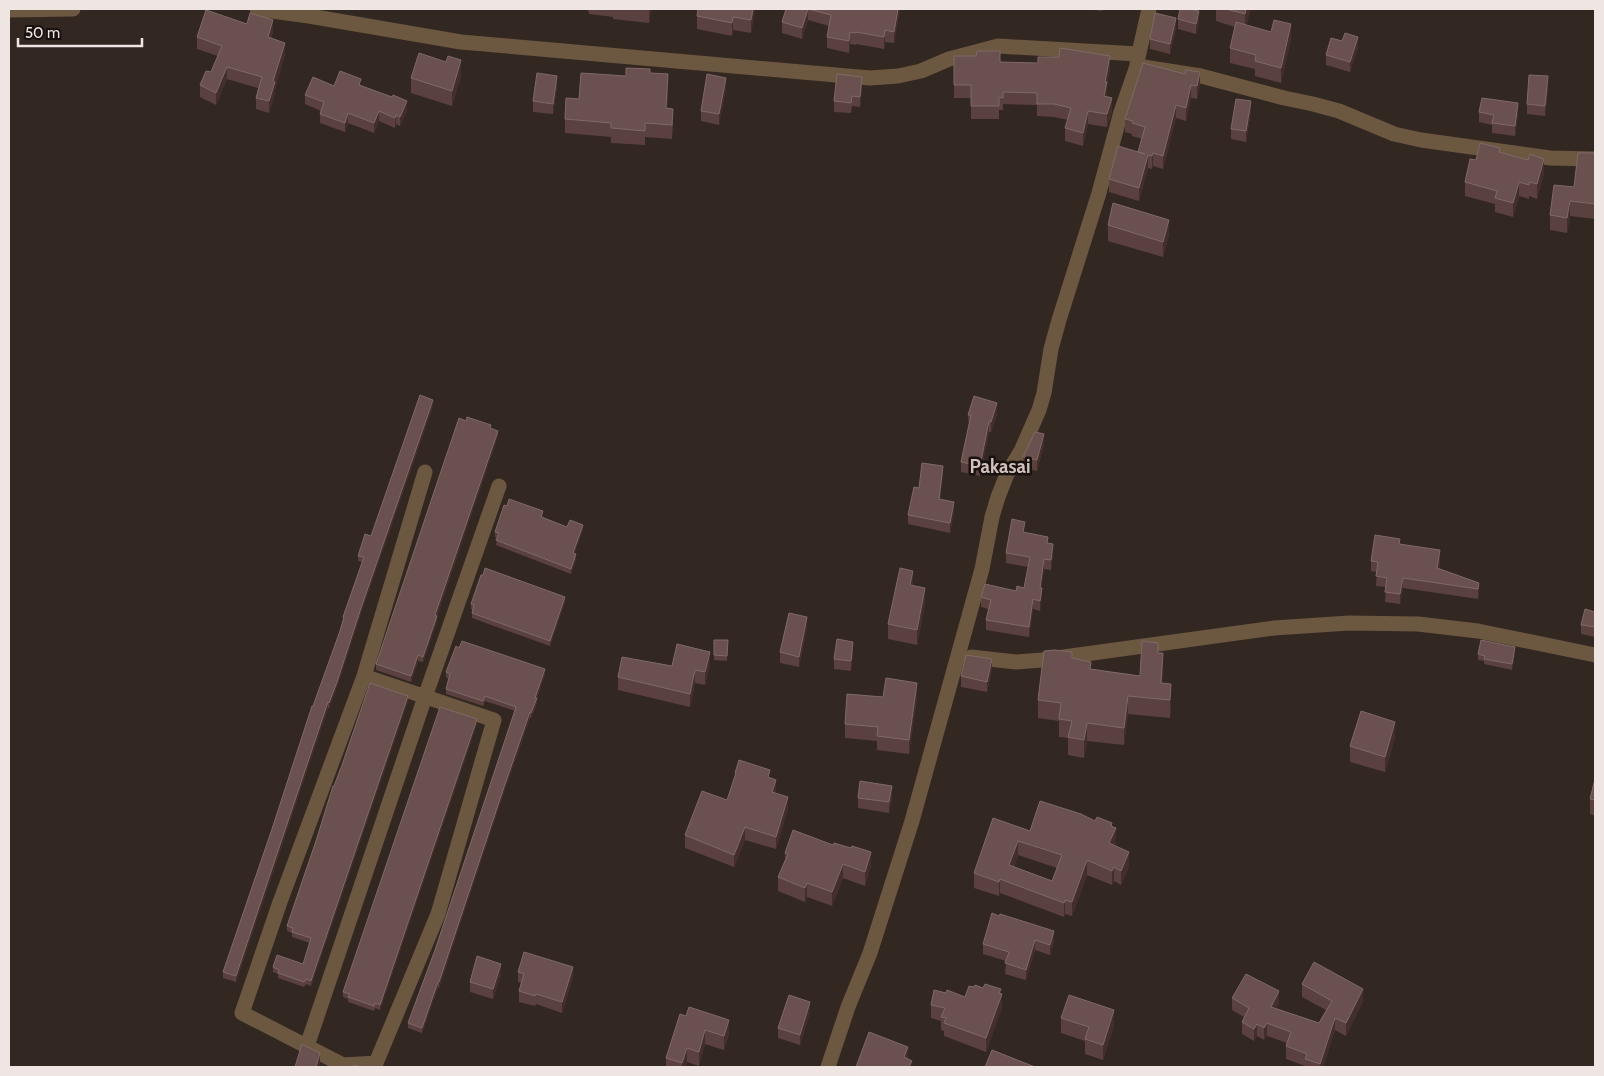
<svg xmlns="http://www.w3.org/2000/svg" width="1604" height="1076" viewBox="0 0 1604 1076" font-family="Cabin,sans-serif">
	<style>
		.lines { fill: none; stroke-linecap: round; stroke-linejoin: round }
		.street { stroke: #6c5740; stroke-width: 15 }
		.wall { fill: #5a403e; fill-rule: evenodd }
		.shaded-wall { fill: #442e2c }
		.building { fill: #6a5150; stroke: #7f6967; fill-rule: evenodd }
		.labels { text-anchor: middle; stroke-width: 5; stroke-linejoin: round; paint-order: stroke }
		.quarter-label { font-size: 19px; font-weight: bold; fill: #d2c1bb; stroke: #17110f }
	</style>
	<rect width="100%" height="100%" fill="#332722"/>
	<g class="lines">
		<path class="street" d="M257,9L309,16L461,42L870,78L898,76L921,71L949,59L998,46L1138,54
			M9,10L73,9
			M1137,62L1149,9
			M971,657L1016,662L1042,660L1274,628L1349,623L1418,624L1478,631L1595,655
			M364,676L494,720L438,914L376,1063L343,1065L242,1013L280,902Z
			M364,676L425,472
			M307,1046L425,697L499,486
			M828,1067L848,1007L870,953L912,821L982,569L992,517L998,497L1007,474L1021,451L1039,410L1044,393L1051,349L1059,320L1099,193L1121,112L1137,66L1201,76L1284,98L1313,104L1339,111L1394,134L1421,140L1550,158L1595,159"/>
	</g>
	<path class="wall" d="M588,9H651L649,23L613,19V17L589,14V12L588,11Z
		M698,9H755L751,33L733,30L732,36L697,29V16Z
		M786,9H900L894,43L885,42L884,49L856,44V45L850,44L849,53L827,48V37L829,26L808,20L802,39L782,33V22Z
		M1088,9H1103L1102,11Z
		M1216,9H1251L1246,25L1291,39L1281,83L1255,76V69L1230,63V48L1235,27L1216,21Z
		M1178,19L1199,22L1196,34L1178,29Z
		M247,24L273,32L271,38L285,54L275,89V93L269,113L256,109V98L258,88L227,79L216,105L200,97V85L211,72L218,56L197,49V37Z
		M1176,28L1170,54L1150,49V39Z
		M1342,41L1358,47L1350,72L1326,65V55Z
		M954,56L1000,62L1110,69L1107,84V96L1112,111L1107,127L1088,124L1083,146L1065,141V128L1068,120L1054,117L1037,116V105L1003,104V110H999V119H971V98H954Z
		M446,62L461,76L452,106L411,93V78Z
		M1143,63L1200,85L1197,99L1191,98L1186,121L1176,118L1163,169L1153,166L1152,169L1148,168L1139,201L1109,192V179L1138,152L1142,139L1132,136V134L1125,132V119Z
		M650,73L668,88L667,108L673,123L672,139L645,137V145L611,143V137L565,133V119L579,99L626,76Z
		M361,85L407,111L400,126L396,124L395,128L379,121L374,133L348,123L345,132L320,123V114L321,111L305,104V95L334,86Z
		M557,86L553,114L533,112V101Z
		M1548,87L1545,116L1527,114V104Z
		M726,88L719,125L701,121V111Z
		M862,88L860,107L852,106L851,113L834,112V101Z
		M1251,111L1246,142L1231,139V129Z
		M1479,112L1518,113L1515,136L1492,133V125L1479,122Z
		M1500,152L1544,173L1537,199L1529,196V199L1519,196L1513,217L1495,212V204L1465,196V182L1476,160Z
		M1595,153V219L1570,216L1567,233L1550,230V215L1574,187Z
		M1108,225L1169,235L1163,257L1108,241Z
		M433,406L361,613L337,687L329,708H328L236,982L223,978V972L343,621V617L362,562L358,561V556L371,536Z
		M997,414L991,432H989L980,476L961,472V462L969,425L968,415Z
		M491,428L498,436L437,616V621L423,662L418,661L411,682L376,670V664Z
		M1044,444L1037,471L1023,467V457Z
		M943,475L940,499L954,512L950,533L908,524V515Z
		M543,516V517L567,527L583,530L574,553L576,559L571,574L496,545L497,537H495V532Z
		M1025,533L1048,544L1053,554L1051,570L1044,569L1041,588L1042,598L1040,611L1033,609L1029,637L986,630V620L988,609L981,607V597L1016,591L1024,588L1028,567L1006,563V553Z
		M1400,544L1440,559L1439,569L1479,583V593L1478,599L1403,588L1400,604L1385,602L1386,587L1376,586L1377,572L1371,571V561Z
		M913,586L925,604L917,645L888,639V624Z
		M565,602L550,646L472,618V613L473,610L471,609V604Z
		M1595,612V637L1581,634V625Z
		M807,627L799,667L780,663V652Z
		M714,640H728L727,661L714,660Z
		M853,652L851,671L834,669V659Z
		M1515,652L1512,670L1484,664V661L1478,660V654Z
		M1158,653L1163,671L1162,683L1171,702L1170,718L1128,714L1124,745L1087,741L1084,758L1068,755V738L1059,737V721L1038,718V700L1072,658L1091,669L1140,676Z
		M710,665L705,685L695,683L690,707L618,690V677L672,666Z
		M992,669L987,692L961,687V676Z
		M446,672L545,674L537,698V703L531,718H530L503,795L439,988L438,987L422,1033L408,1028V1023L435,950L515,711L485,701L483,706L446,694V689L449,678H446Z
		M883,697H917L909,754L877,750V741L845,738V724Z
		M408,701L311,986L306,984L304,987L278,978V974L273,972V967L303,964L310,943L292,937V933L287,931V926L334,786Z
		M477,724L380,1010L375,1008L374,1011L348,1002V999L343,997V992Z
		M1395,737L1385,772L1350,762V746Z
		M735,773L770,778L776,793L788,809L776,849L745,840L734,867L685,848V835L727,800L735,778Z
		M1595,779V816L1590,814V799Z
		M892,796L889,813L858,808V798Z
		M1095,821L1112,827L1116,843L1114,846L1129,866L1121,885L1114,881L1112,885L1087,875L1072,916L1065,914L1064,917L1000,893L999,896L974,888V873L1030,831ZM1018,855L1057,868L1052,881L1014,867Z
		M833,845L871,866L865,886L843,878L832,906L807,897L805,902L778,891V877L785,861V853Z
		M992,913L1054,941L1050,955L1035,950L1026,980L1005,974L1006,961L983,954V944Z
		M518,972L573,977L562,1013L536,1004L535,1006L519,1002V991L521,983L518,982Z
		M501,974L493,999L470,992V982Z
		M1302,984L1363,1001L1346,1036L1335,1030L1323,1067H1305V1066L1286,1059V1046L1287,1043L1267,1036L1264,1040L1257,1036L1254,1041L1242,1034V1022L1244,1017L1232,1010V998L1279,1004L1276,1009L1319,1023L1326,1010L1302,997Z
		M1001,993L1002,1007L986,1052L944,1036V1031L941,1030V1021L931,1018V1005Z
		M810,1012L800,1045L778,1038V1028Z
		M680,1014L729,1034L724,1050L705,1044L699,1066L687,1062L685,1067H666V1058Z
		M1061,1018L1114,1025L1103,1060L1085,1054V1041L1061,1033Z"/>
	<path class="shaded-wall" d="M649,9H651L649,23Z
		M753,9H755L751,33V20Z
		M808,9V20L802,39V28Z
		M898,9H900L894,43V32Z
		M1246,9H1251L1245,29V14Z
		M1199,11V22L1196,34V24Z
		M733,17V30L732,36V23Z
		M1176,18V28L1170,54V44Z
		M273,20V32L268,49V37Z
		M1291,24V39L1281,83V68Z
		M885,30V42L884,49V37Z
		M850,32V44L849,53V41Z
		M1358,37V47L1350,72V62Z
		M285,43V54L275,89V93L269,113V101L273,81Z
		M1110,56V69L1107,84V95L1104,109L1105,82Z
		M461,60V76L452,106V91Z
		M227,67V79L216,105V93Z
		M1200,72V85L1197,99V86Z
		M668,74V88L666,123V108Z
		M557,76V86L553,114V104Z
		M1548,76V87L1545,116V106Z
		M862,77V88L860,107V97Z
		M726,78V88L719,125V114Z
		M1191,85V98L1186,121V108Z
		M1112,98V111L1107,127V114Z
		M407,101V111L400,126V117Z
		M1251,101V111L1246,142V131Z
		M1518,103V113L1515,136V126Z
		M1176,105V118L1163,169V156Z
		M379,111V121L374,133V123Z
		M1088,111V124L1083,146V133Z
		M348,113V123L345,132V123Z
		M396,115V124L395,128V118Z
		M1153,153V166L1152,169V156Z
		M1148,155V168L1139,201V188Z
		M1544,159V173L1537,199V184Z
		M1519,182V196L1513,217V203Z
		M1570,201V216L1567,233V218Z
		M1169,220V235L1163,257V242Z
		M433,400V406L361,613L337,687L329,708V703L361,608Z
		M997,403V414L991,432V422Z
		M989,421V432L980,476V466Z
		M498,431V436L437,616V621L423,662V657L435,615Z
		M1044,434V444L1037,471V460Z
		M943,466V475L939,508V499Z
		M954,502V512L950,533V523Z
		M583,525V530L573,558V553Z
		M1053,544V554L1051,570V560Z
		M1440,550V559L1437,578V568Z
		M576,554V559L571,574V569Z
		M1044,559V569L1040,598V588Z
		M913,571V586L910,585Z
		M1403,578V588L1400,604V594Z
		M1479,583V593L1478,599V589Z
		M925,588V604L917,645V630Z
		M1042,588V598L1040,611V601Z
		M565,597V602L550,646V641Z
		M1033,599V609L1029,637V627Z
		M807,617V627L799,667V657Z
		M853,642V652L851,671V661Z
		M1515,647V652L1512,670V664Z
		M710,652V665L705,685V672Z
		M1163,653V671L1161,701V683Z
		M418,655V661L411,682V676Z
		M992,659V669L987,692V682Z
		M545,669V674L537,698V703L531,718V713L535,698Z
		M695,670V683L690,707V694Z
		M917,683V697L909,754V740Z
		M1171,684V702L1170,718V700Z
		M408,696V701L311,986V981Z
		M1128,696V714L1124,745V728Z
		M328,702V708L236,982V976Z
		M530,712V718L503,795L439,988V982L503,790Z
		M477,719V724L380,1010V1005Z
		M1395,722V737L1385,772V757Z
		M1087,723V741L1084,758V740Z
		M776,780V792L772,805V792Z
		M892,786V796L889,813V802Z
		M788,797V809L776,849V837Z
		M1112,823V837L1116,828V843L1109,858V843L1111,826Z
		M745,827V840L734,867V855Z
		M1018,841V855L1009,880V865Z
		M871,852V866L865,886V872Z
		M1129,852V866L1121,885V871Z
		M1087,860V875L1072,916V902Z
		M843,864V878L832,906V892Z
		M1114,867V881L1112,885V871Z
		M1000,879V893L999,896V882Z
		M807,883V897L805,902V888Z
		M1065,900V914L1064,917V903Z
		M1054,931V941L1050,955V945Z
		M1035,940V950L1026,980V970Z
		M501,964V974L493,999V989Z
		M573,967V977L562,1013V1002Z
		M438,982V987L422,1033V1028Z
		M1001,989V997L1002,994V1007L986,1052V1038Z
		M1363,989V1001L1346,1036V1023Z
		M1279,991V1004L1271,1019V1007Z
		M810,1002V1012L800,1045V1035Z
		M1114,1010V1025L1103,1060V1045Z
		M1335,1018V1030L1323,1067H1320V1064Z
		M729,1020V1034L724,1050V1036Z
		M1267,1023V1036L1264,1040V1028Z
		M1257,1024V1036L1254,1041V1029Z
		M705,1030V1044L699,1066V1052Z
		M908,1047V1062L904,1057Z
		M687,1048V1062L685,1067H682V1063Z
		M320,1053V1064L319,1067H316Z"/>
	<path class="building" d="M698,9H753L751,20L733,17L732,23L697,16Z
		M786,9H808L802,28L782,22Z
		M808,9H898L894,32L885,30L884,37L856,32V33L850,32L849,41L827,37L831,15Z
		M1180,9H1188L1199,11L1196,24L1178,19Z
		M1226,9H1246L1245,14Z
		M206,10L247,24L250,13L273,20L268,37L285,43L273,81L275,82L269,101L256,98L262,77L227,67L216,93L200,85L206,71L211,72L222,46L197,37Z
		M1155,13L1176,18L1170,44L1150,39Z
		M1274,20L1291,24L1281,68L1255,61L1256,55L1230,48L1236,22L1271,32Z
		M1345,33L1358,37L1350,62L1326,55L1331,38L1342,41Z
		M1060,48L1110,56L1105,82H1107L1104,96L1112,98L1107,114L1088,111L1083,133L1065,128L1071,108L1054,104H1037V93L1003,92V98L999,97V106H971V85H954V56H976L977,51H1000V62L1038,63V57H1059Z
		M419,53L446,62L448,56L461,60L452,91L411,78Z
		M1143,63L1185,74L1186,70L1200,72L1197,86L1191,85L1186,108L1176,105L1163,156L1153,153L1152,156L1148,155L1139,188L1109,179L1118,146L1145,154L1138,152L1145,127L1132,123L1133,121L1125,119Z
		M626,68L650,69V73L668,74L666,108L673,109L672,125L645,123V131L611,128V123L565,119L566,98L579,99L581,73L626,76Z
		M340,71L361,79L359,85L392,97L393,95L407,101L400,117L396,115L395,118L379,111L374,123L348,113L345,123L320,114L324,102L305,95L313,77L334,86Z
		M537,73L557,76L553,104L533,101Z
		M707,74L726,78L719,114L701,111Z
		M837,74L862,77L860,97L852,96L851,103L834,101Z
		M1529,75L1548,76L1545,106L1527,104Z
		M1482,98L1518,103L1515,126L1492,123L1494,115L1479,112Z
		M1236,99L1251,101L1246,131L1231,129Z
		M1480,143L1500,148L1499,152L1528,160L1530,154L1544,159L1537,184L1529,182V185L1519,182L1513,203L1495,198L1497,191L1465,182L1470,159L1476,160Z
		M1578,153H1595V204L1570,201L1567,218L1550,215L1554,185L1574,187Z
		M1113,203L1169,220L1163,242L1108,225Z
		M420,395L433,400L361,608L337,682L329,703L328,702L236,976L223,972L272,829L312,706H313L340,631L344,617H343L364,557L358,556L365,534L371,536Z
		M974,396L997,403L991,422L989,421L980,466L961,462L971,415H968Z
		M467,417L491,425L490,428L498,431L435,615L437,616L423,657L418,655L411,676L376,664L459,418L466,421Z
		M1035,432L1044,434L1037,460L1023,457Z
		M922,463L943,466L939,499L954,502L950,523L908,515L914,487L919,488Z
		M509,499L543,511L541,517L567,527L570,520L583,525L573,553L576,554L571,569L496,540L499,533L495,532L504,505L507,506Z
		M1012,519L1025,522L1023,532L1048,537L1047,543L1053,544L1051,560L1044,559L1040,588H1042L1040,601L1033,599L1029,627L986,620L991,600L981,597L985,584L1016,591L1017,586L1024,588L1030,557L1006,553Z
		M1375,535L1400,539L1399,544L1440,550L1437,568L1479,583L1478,589L1403,578L1400,594L1385,592L1387,578L1376,576L1378,562L1371,561Z
		M485,568L565,597L550,641L472,613L474,605L471,604L481,575H483Z
		M900,568L913,571L910,585L925,588L917,630L888,624Z
		M1585,609L1595,612V627L1581,625Z
		M789,613L807,617L799,657L780,652Z
		M837,639L853,642L851,661L834,659Z
		M714,640H728L727,656L714,655Z
		M1481,640L1515,647L1512,664L1484,659L1485,656L1478,654Z
		M462,641L545,669L535,698H537L531,713L530,712L503,790L439,982H438L422,1028L408,1023L435,950L516,707L485,696L483,701L446,689L450,674L446,672L456,646L459,648Z
		M1142,641L1158,643V653H1163L1161,683L1171,684L1170,700L1128,696L1124,728L1087,723L1084,740L1068,737L1072,721L1059,719L1061,703L1038,700L1044,651L1054,650L1072,652V658L1091,662L1090,669L1140,676Z
		M677,644L710,652L705,672L695,670L690,694L618,677L622,657L672,666Z
		M966,655L992,659L987,682L961,676Z
		M886,678L917,683L909,740L877,736L878,727L845,724L847,694L883,697Z
		M370,683L408,696L311,981L306,979L304,982L278,973L279,970L273,967L277,955L303,964L311,938L292,932L293,928L287,926L316,841L333,786H334L342,765Z
		M440,707L477,719L380,1005L375,1003L374,1006L348,997L350,994L343,992Z
		M1361,711L1395,722L1385,757L1350,746Z
		M739,760L770,770L768,777L776,780L772,792L788,797L776,837L745,827L734,855L685,835L702,791L727,800L736,773H735Z
		M1595,779V800L1590,799Z
		M860,781L892,786L889,802L858,798Z
		M1040,801L1081,814L1095,821L1097,817L1112,823L1111,826L1116,828L1109,843L1129,852L1121,871L1114,867L1112,871L1087,860L1072,902L1065,900L1064,903L1000,879L999,882L974,873L993,818L1030,831ZM1018,841L1062,855L1052,881L1009,865Z
		M793,830L833,845L834,843L851,848L852,846L871,852L865,872L843,864L832,892L807,883L805,888L778,877L788,854L785,853Z
		M992,913L999,916L1000,914L1054,931L1050,945L1035,940L1026,970L1005,963L1009,952L983,944Z
		M524,952L573,967L562,1002L536,994L535,996L519,991L524,974L518,972Z
		M477,956L501,964L493,989L470,982Z
		M1314,962L1363,989L1346,1023L1335,1018L1320,1064L1305,1059L1307,1054L1286,1046L1291,1032L1267,1023L1264,1028L1257,1024L1254,1029L1242,1022L1249,1008L1232,998L1246,974L1279,991L1271,1007L1319,1023L1332,1001L1302,984Z
		M985,984L1001,989L999,993L1002,994L986,1038L944,1023L946,1018L941,1017L945,1008L931,1005L934,990L946,993L947,990L965,997L969,986L974,987L975,985L983,988Z
		M789,995L810,1002L800,1035L778,1028Z
		M1069,995L1114,1010L1103,1045L1085,1039L1089,1027L1061,1018Z
		M689,1007L729,1020L724,1036L705,1030L699,1052L687,1048L682,1063L666,1058L680,1014L686,1016Z
		M869,1032L908,1047L904,1057L912,1061L909,1067H856Z
		M302,1044L320,1053L316,1067H295Z
		M992,1050L1035,1067H985Z
		M354,1065L361,1067H353Z"/>
	<g class="labels">
		<g class="quarter-label">
			<text x="1000" y="473">Pakasai</text>
		</g>
	</g>
	<rect width="1604" height="1076" fill="none" stroke="#efe6e3" stroke-width="20"/>
	<path d="M18 38v8h124v-8" fill="none" stroke="#efe6e3" stroke-width="2.5"/>
	<text x="25" y="38" font-size="15" fill="#efe6e3" stroke="#17110f" stroke-width="4" paint-order="stroke">50 m</text>
</svg>
